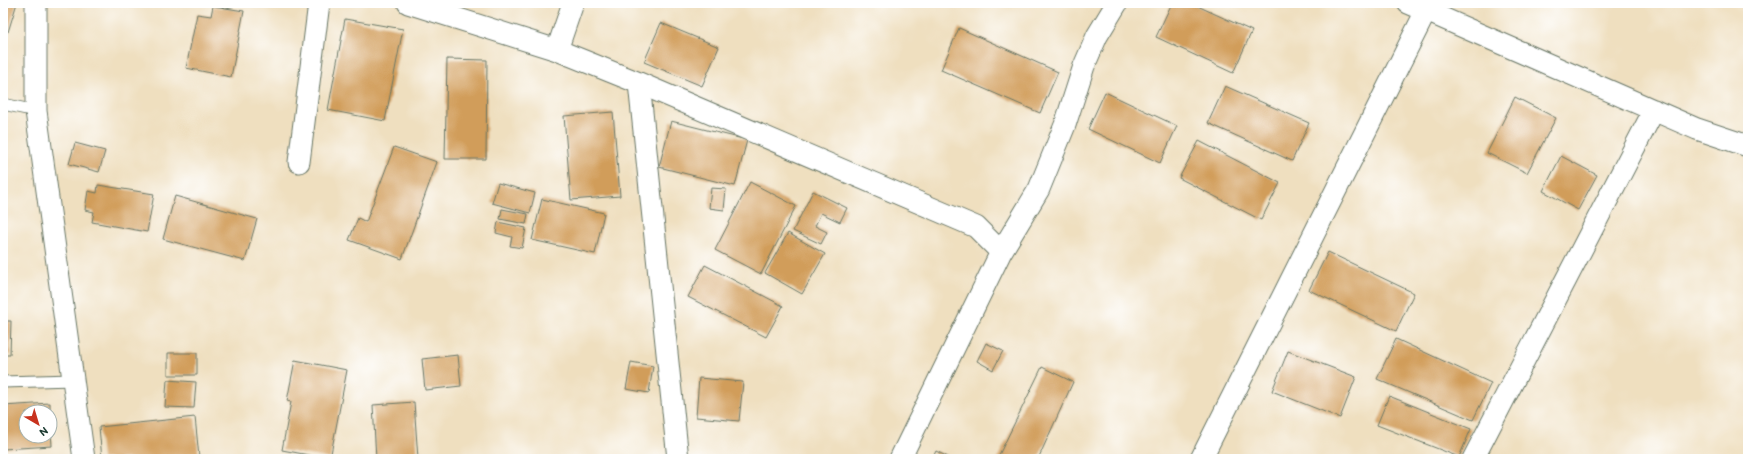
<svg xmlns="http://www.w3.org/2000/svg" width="1751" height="462" viewBox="0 0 1751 462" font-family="Itim,sans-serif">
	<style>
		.building { fill: #d19d5a }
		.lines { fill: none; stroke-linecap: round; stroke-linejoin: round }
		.service-casing { stroke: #687665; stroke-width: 13 }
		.minor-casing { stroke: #687665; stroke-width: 23 }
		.service { stroke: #fff; stroke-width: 11 }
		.minor { stroke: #fff; stroke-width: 21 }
	</style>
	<rect width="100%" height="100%" fill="#fff"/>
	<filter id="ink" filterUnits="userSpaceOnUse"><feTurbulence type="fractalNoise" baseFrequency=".025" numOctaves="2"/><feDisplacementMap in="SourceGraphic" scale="8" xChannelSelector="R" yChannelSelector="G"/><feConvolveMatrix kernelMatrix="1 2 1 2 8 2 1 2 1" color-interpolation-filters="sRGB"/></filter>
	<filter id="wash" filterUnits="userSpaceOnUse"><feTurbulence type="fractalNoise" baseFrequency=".012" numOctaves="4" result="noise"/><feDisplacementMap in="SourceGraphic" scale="16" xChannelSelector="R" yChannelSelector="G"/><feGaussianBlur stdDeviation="0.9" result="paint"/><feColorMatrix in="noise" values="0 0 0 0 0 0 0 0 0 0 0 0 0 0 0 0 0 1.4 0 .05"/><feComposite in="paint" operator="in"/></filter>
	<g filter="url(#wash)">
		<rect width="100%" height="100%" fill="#efdfbf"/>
		<g id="blocks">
			<path class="building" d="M3,3H17L8,32L3,31Z
				M1172,3H1191L1252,31L1233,73L1156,37Z
				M213,6L244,11L231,77L186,68L197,14L211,16Z
				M345,19L403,29L385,121L328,110Z
				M661,23L719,47L702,86L644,62Z
				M959,28L1058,72L1040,113L941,70Z
				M447,59L487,60L486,159H445Z
				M1225,86L1309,123L1292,161L1208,123Z
				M1105,92L1177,126L1160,163L1088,129Z
				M1515,97L1556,118L1527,173L1487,153Z
				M613,112L620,196L571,200L564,116Z
				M671,121L747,140L735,186L659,167Z
				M1199,141L1280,183L1261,220L1179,178Z
				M75,143L105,151L99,172L69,164Z
				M394,147L437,162L402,259L349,240L358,218L366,222Z
				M1561,156L1597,175L1578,210L1543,191Z
				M750,182L796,206L761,274L715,250Z
				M498,183L535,193L530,213L492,203Z
				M98,185L154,194L147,232L92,222L94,212L85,210L88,191L97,193Z
				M711,188L726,189L724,210L709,208Z
				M813,191L847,208L840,222L821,213L815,226L827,232L821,244L793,231Z
				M175,196L257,219L245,261L163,239Z
				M542,199L604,213L595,254L532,240Z
				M502,209L528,214L526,224L500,219Z
				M498,222L526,228L522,248L510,246L512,237L496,233Z
				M788,233L825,254L802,294L765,273Z
				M1328,252L1414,293L1396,331L1309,290Z
				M705,265L783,306L766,337L688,297Z
				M3,321H11L10,355H3Z
				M1396,339L1491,383L1473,420L1377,379Z
				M986,343L1003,351L993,370L977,361Z
				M1288,351L1356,377L1340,418L1272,391Z
				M168,353H197V375H168Z
				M458,355L461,386L425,390L422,359Z
				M295,360L347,370L330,459L282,450L291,402L287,401Z
				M631,362L653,366L649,393L626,389Z
				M1042,367L1073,382L1038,459H997Z
				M699,378L743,382L739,421L696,417Z
				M167,380L196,382L194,408L165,407Z
				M1389,396L1471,429L1459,457L1377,425Z
				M414,402L418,459H376L373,405Z
				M50,403V412H26V436H50L51,431L52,446L3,449V406Z
				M195,417L199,457L182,459H102L99,427Z
				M936,451L952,459H932Z"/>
		</g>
	</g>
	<g filter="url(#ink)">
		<use href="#blocks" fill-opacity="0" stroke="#687665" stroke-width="1"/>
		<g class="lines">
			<g class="service-casing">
				<path id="service" d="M3,104L36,111
					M3,382L73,380"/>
			</g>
			<g class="minor-casing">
				<path id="minor" d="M36,3V111L84,459
					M408,3L557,50L639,83L976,227L1001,252L1039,189L1065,125L1084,66L1097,36L1117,3
					M1408,3L1697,129L1748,146
					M557,50L573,3
					M639,83L678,459
					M299,162L319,3
					M900,459L1001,252
					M1201,459L1426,11
					M1473,459L1654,110"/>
			</g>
			<use href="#service" class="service"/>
			<use href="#minor" class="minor"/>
		</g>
	</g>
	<rect width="1751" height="462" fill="none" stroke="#fff" stroke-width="16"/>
	<g transform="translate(38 424) rotate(142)"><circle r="19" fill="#ffffff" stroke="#a5b1ae"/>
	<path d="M0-3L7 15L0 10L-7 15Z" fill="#c8321e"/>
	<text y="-6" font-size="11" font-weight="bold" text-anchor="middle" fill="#1f3d34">N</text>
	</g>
</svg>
